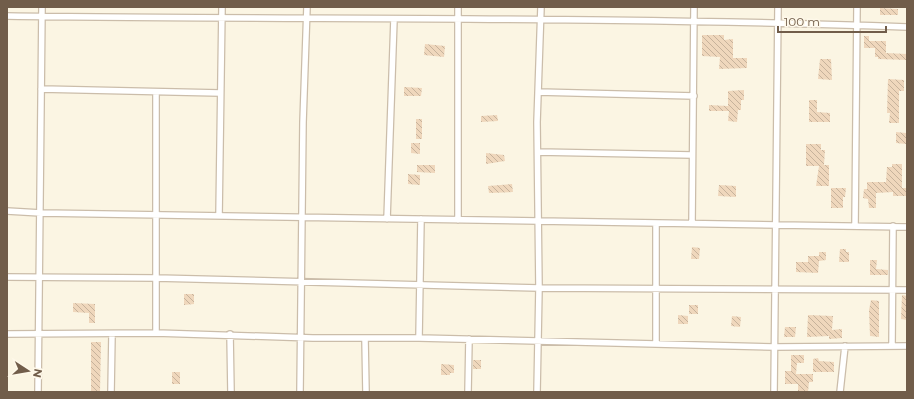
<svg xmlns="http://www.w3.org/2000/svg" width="914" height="399" viewBox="0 0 914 399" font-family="Montserrat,sans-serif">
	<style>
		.building { fill: url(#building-back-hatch) }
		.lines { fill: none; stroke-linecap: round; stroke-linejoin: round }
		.street-casing { stroke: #cbbdaa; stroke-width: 8 }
		.street { stroke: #fff; stroke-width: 5.5 }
	</style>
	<defs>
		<pattern id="building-back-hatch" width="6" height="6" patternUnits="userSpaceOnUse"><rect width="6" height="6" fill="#efd7bc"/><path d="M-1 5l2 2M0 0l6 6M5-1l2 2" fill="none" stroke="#c6b29b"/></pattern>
	</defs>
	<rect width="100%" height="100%" fill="#fbf5e3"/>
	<path class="building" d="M880,8L898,9V15H880Z
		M702,35H724V40L733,39V58H747V68L719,69L720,57L702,56Z
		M864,36H869V41H886V53L907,54V60L878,59V57H875V48H864Z
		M425,44L445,46L444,57L424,55Z
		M820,59H831L832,80L818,79Z
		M888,79L904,80V91H899V123H889L890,113H887Z
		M404,87L422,88L421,96H404Z
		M744,90V100H741V110H738L737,122L728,121L729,111H709V105L728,106V91Z
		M809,100H817V112L830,113V122H809Z
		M497,115L498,121L481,122V116Z
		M416,119H422V139H416Z
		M896,132L906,133V144L896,143Z
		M411,143H420V154L411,153Z
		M806,144H821V150H825L824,165H829V186H816L819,166H806Z
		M486,153L504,155L505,161L486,164Z
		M892,164H902V188H907L906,196H893V192L876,193V208H869L868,199L863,198L864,189H867V182H886L887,167H892Z
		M417,165H435V173L417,172Z
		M408,174L420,175V185L408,184Z
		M512,184L513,192L489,193L488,186Z
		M719,185L736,186V197L718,196Z
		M831,188H846L845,197H843V208H831Z
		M692,247L700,248L699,259H691Z
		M840,249H846V252H849V262H839Z
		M819,252H826V260L819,261L818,273L796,272V262H808V256H819Z
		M870,260H877L876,269L888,270V275H870Z
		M184,294H194V304L184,305Z
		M902,295L907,296V320L901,319Z
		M871,300L879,301V337L870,336L869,310Z
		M73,303L95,304V323H89V313L73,312Z
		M689,305H698V314H689Z
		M678,315L688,316V324H678Z
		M808,315L833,316L832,330L842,329V338L829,339V336L807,337Z
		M732,316L741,317L740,327L731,326Z
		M785,327H796L795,337H784Z
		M91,342H101L100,392H91Z
		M791,355H804V363H797L796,374H813V382H809L808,392H798V384H785V371H791Z
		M818,358L819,361L834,362V372H813V359Z
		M473,360H481V369H473Z
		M441,364L454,365V373H450V375H441Z
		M172,372H180V384H172Z"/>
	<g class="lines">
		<g class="street-casing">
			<path id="street" d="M458,7V220
				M7,16C307,20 607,16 907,27
				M41,89L220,93
				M156,92V333
				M538,92L694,96
				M538,152L692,155
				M7,211L41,213L907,227
				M219,216L222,7
				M387,219L394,19
				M692,223L694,7
				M855,226L857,7
				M7,277L156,278L539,288L907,290
				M7,334L156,333L313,338H419L774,347L907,346
				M230,334L231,392
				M419,338L421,219
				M365,339L366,392
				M656,343V223
				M892,346L893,226
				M38,392L42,7
				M111,392L112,334
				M300,392L303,122L307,7
				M468,392L469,339
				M537,392L539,288L537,122L541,7
				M774,392L778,7
				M840,392L845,346"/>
		</g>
		<use href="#street" class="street"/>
	</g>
	<rect width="914" height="399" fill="none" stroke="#715d4a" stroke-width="16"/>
	<g transform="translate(28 371) rotate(102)" stroke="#fef8e9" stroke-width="3" paint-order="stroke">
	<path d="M0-3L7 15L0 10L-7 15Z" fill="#715d4a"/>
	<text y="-6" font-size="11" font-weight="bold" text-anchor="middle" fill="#715d4a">N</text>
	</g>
	<path d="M778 26v6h108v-6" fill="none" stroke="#715d4a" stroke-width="2"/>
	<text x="784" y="26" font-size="12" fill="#715d4a" stroke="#fef8e9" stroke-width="3" paint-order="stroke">100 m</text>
</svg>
